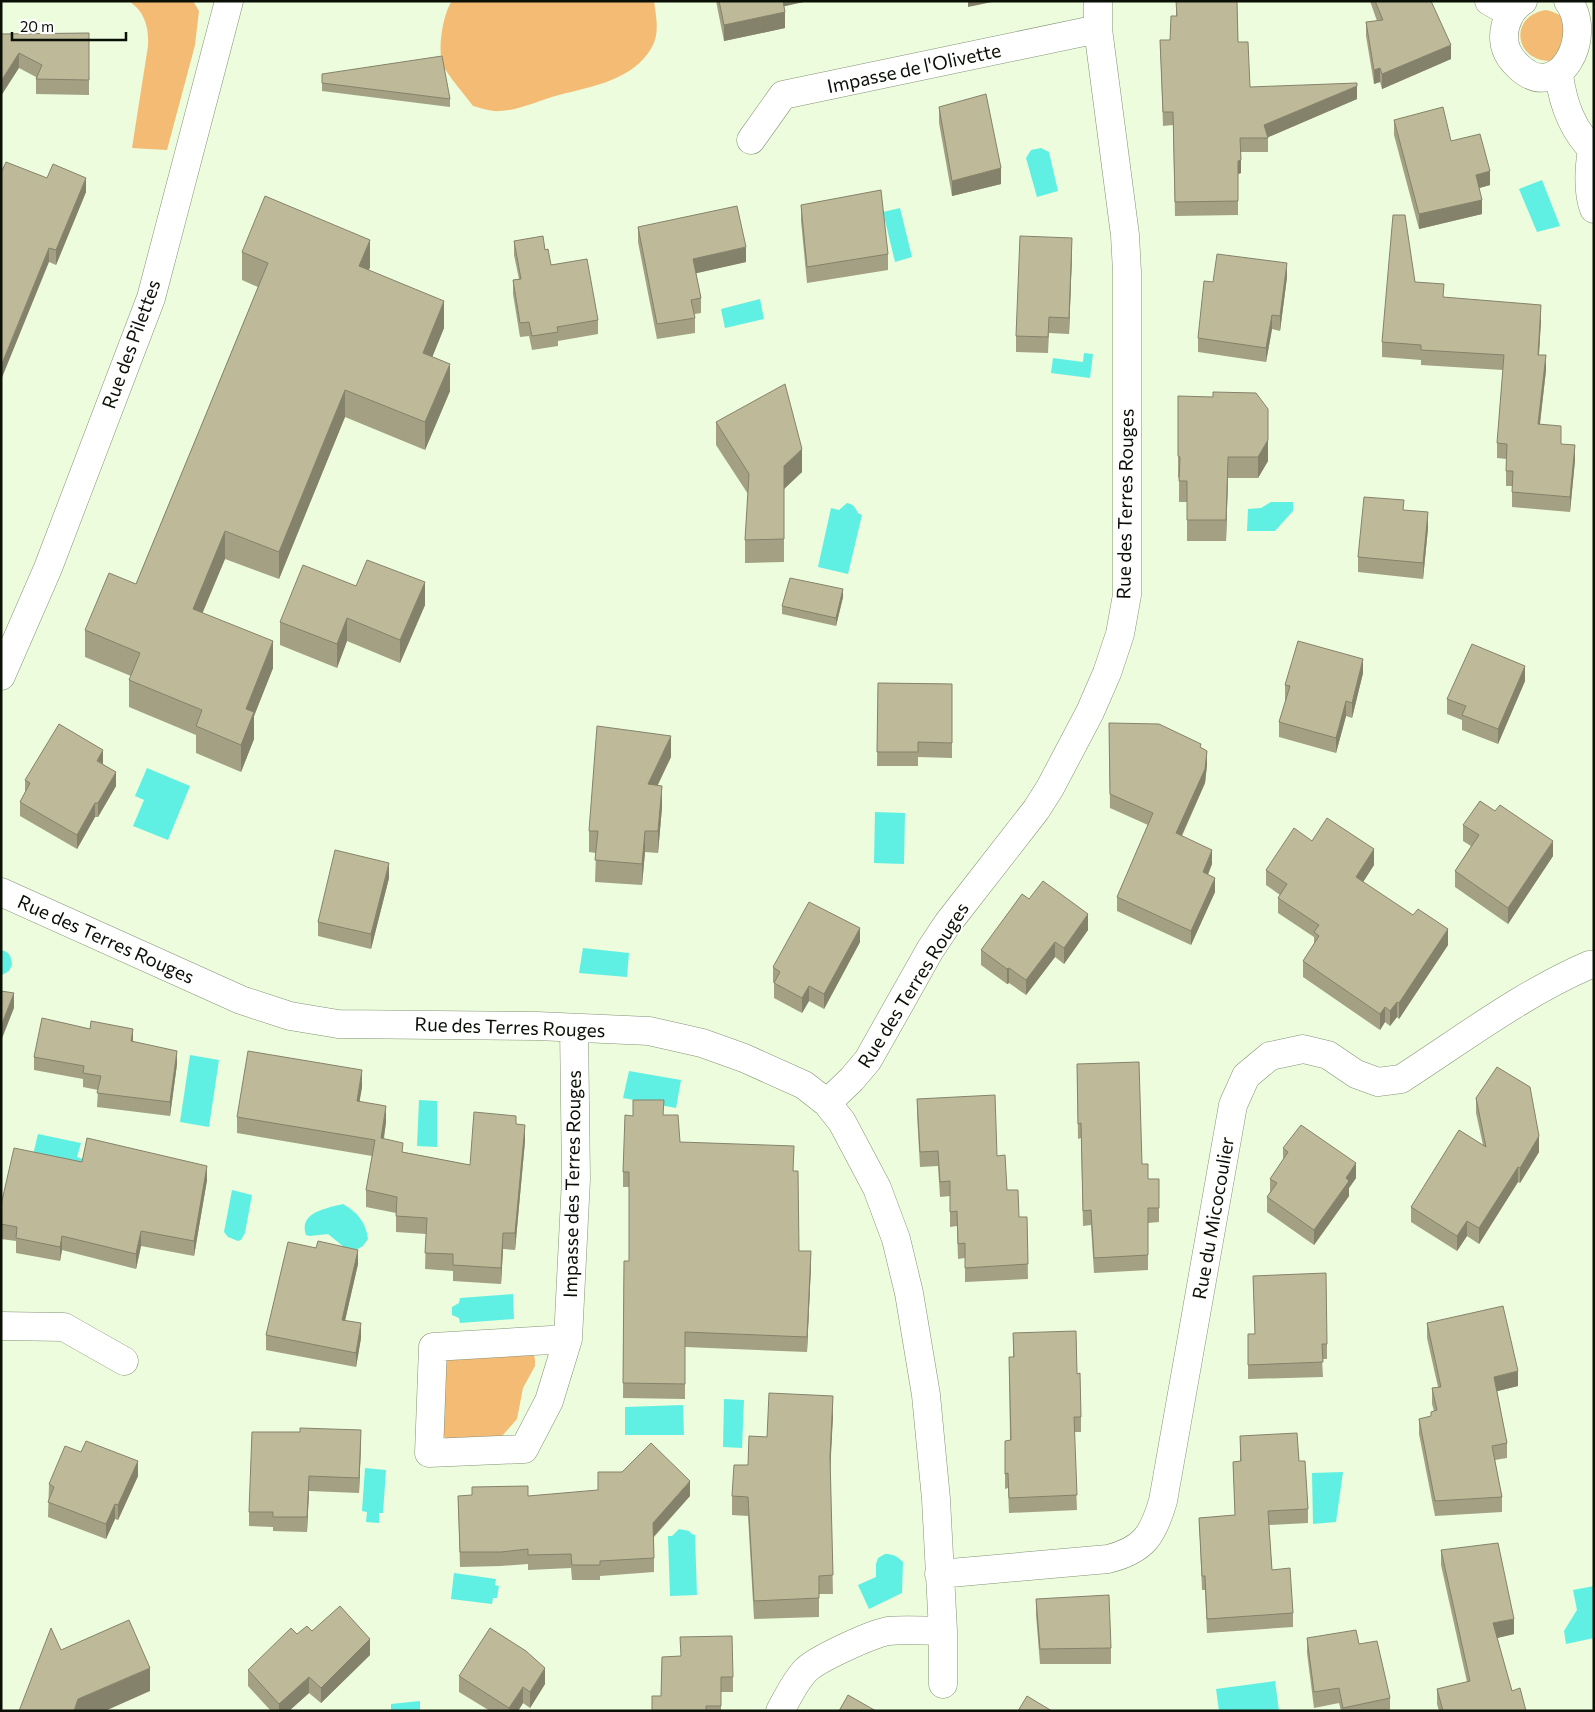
<svg xmlns="http://www.w3.org/2000/svg" width="1595" height="1712" viewBox="0 0 1595 1712" font-family="Commissioner,sans-serif">
	<style>
		.green { fill: #f3bb74 }
		.water { fill: #60f0e3 }
		.lines { fill: none; stroke-linecap: round; stroke-linejoin: round }
		.street-casing { stroke: #849276; stroke-width: 29 }
		.street { stroke: #fff; stroke-width: 28 }
		.wall { fill: #a3a084 }
		.shaded-wall { fill: #85826b }
		.building { fill: #beba99; stroke: #85826b }
		.labels { text-anchor: middle; stroke-width: 4; stroke-linejoin: round; paint-order: stroke }
		.street-label { font-size: 19px; fill: #0b1006; stroke: #fff }
	</style>
	<rect width="100%" height="100%" fill="#ecfcdc"/>
	<path class="green" d="M129,1H193L199,11L195,45L167,150L132,148L148,46C149,27 145,12 129,1Z
		M452,1H654C656,16 660,33 652,47C633,80 594,86 559,95C540,100 520,110 500,111C492,112 481,108 473,106C466,96 448,76 443,65C437,51 443,13 452,1Z
		M1546,10C1563,14 1564,19 1572,33L1552,61C1514,62 1508,16 1546,10Z
		M533,1353L535,1359V1366L523,1388L517,1419L495,1444L446,1439L440,1431L443,1364L449,1358Z"/>
	<path class="water" d="M1041,148L1049,152L1058,191L1037,197L1026,158L1031,150Z
		M1542,180L1560,226L1537,232L1519,189Z
		M900,208L912,257L895,262L883,212Z
		M760,299L764,319L725,328L721,309Z
		M1084,353L1093,354L1090,378L1051,373L1053,358L1083,362Z
		M1271,502H1293V511L1275,531H1247L1248,509L1261,508Z
		M847,503C854,504 855,508 858,513L862,515L848,574L818,567L831,508L839,510Z
		M147,768L190,786L168,840L133,826L144,800L135,796Z
		M875,812L905,813L904,864L874,863Z
		M583,948L629,953L627,977L579,973Z
		M1,950C10,952 11,956 12,965L9,971L2,975Z
		M190,1055L219,1060L209,1127L180,1122Z
		M629,1071L681,1080L676,1108L623,1098Z
		M419,1100L437,1101V1147L417,1146Z
		M38,1134L81,1143L77,1157L86,1160L85,1165L33,1155Z
		M232,1190L252,1195L245,1233L241,1240L238,1241L228,1237L224,1232Z
		M343,1204C357,1212 366,1222 368,1239L363,1246L356,1250L344,1247L328,1234L310,1236L306,1235C298,1212 328,1208 343,1204Z
		M513,1294L514,1319L460,1323L459,1318L452,1315V1307L459,1303L460,1298Z
		M724,1399L744,1400L742,1448L723,1447Z
		M683,1405L684,1435H625V1407Z
		M365,1468L386,1470L383,1513H379V1523L366,1522L367,1512L362,1511Z
		M1343,1472L1336,1522L1313,1524L1312,1473Z
		M679,1529L689,1531L692,1534L695,1535L697,1595L670,1596L668,1536H672Z
		M885,1554C893,1554 897,1556 903,1562L902,1593L869,1609L858,1585L876,1577V1564L878,1558Z
		M454,1573L496,1579L495,1585L499,1586L497,1598H493L492,1604L451,1599Z
		M1594,1586V1638L1566,1644L1564,1631L1577,1610L1573,1590Z
		M1275,1681L1279,1711H1219L1216,1689Z
		M420,1701V1711H391V1704Z"/>
	<g class="lines">
		<g class="street-casing">
			<path id="street" d="M1489,1L1510,13
				M1523,1C1511,8 1504,23 1504,37C1504,49 1510,59 1519,67C1558,104 1595,37 1568,1
				M1559,75C1563,104 1572,130 1594,151
				M751,140L783,95L1098,29
				M1592,149C1589,168 1587,191 1594,209
				M1,676L48,568L151,298L229,1
				M1,892L241,1000L290,1016L338,1024L537,1026L649,1031L702,1043L744,1058L804,1085L827,1103L842,1122L877,1188L896,1239L909,1293L926,1395L936,1499L943,1631V1684
				M827,1103L852,1079L868,1060L930,950L948,923L1036,810L1050,788L1090,712L1107,673L1120,634L1127,595V272L1125,235L1098,29V1
				M1,1326L64,1327L124,1361
				M568,1339L433,1347L429,1453L524,1449L549,1401L568,1339L576,1179L574,1028
				M939,1574L1108,1559C1144,1550 1153,1535 1163,1501L1233,1105L1246,1076L1270,1056L1303,1049L1328,1055L1356,1074L1378,1082L1401,1079C1463,1039 1522,994 1589,965H1594
				M780,1711C788,1697 794,1683 805,1671C816,1659 872,1634 888,1631C905,1629 926,1631 943,1631"/>
		</g>
		<use href="#street" class="street"/>
	</g>
	<path class="wall" d="M716,1H808L784,6L785,28L724,41Z
		M1176,1H1237L1238,42L1250,87L1357,99L1268,137V152H1241V173L1238,174V215L1175,216L1173,125L1163,126L1160,40H1170L1176,16Z
		M1370,1H1431L1451,59L1382,89L1380,82L1374,84L1366,36V22L1377,21Z
		M89,33V95L36,94V77L19,68L1,34Z
		M322,74L450,99V107L322,91Z
		M939,107L1001,184L952,196L939,123Z
		M1394,120L1451,141L1490,185L1479,188L1482,214L1419,229L1394,135Z
		M47,178L86,192L56,265L49,262Z
		M801,205L888,254V270L807,283L801,221Z
		M638,227L746,262L696,273L701,298V313L695,314V333L657,339L638,242Z
		M514,241L545,250L551,265L598,320V334L558,341V346L532,350L529,336L520,337L513,294V280L519,279L514,255Z
		M242,252L370,267L369,270L444,328L432,357L450,391L425,450L345,417L279,579L225,559L202,612L273,668L254,716V739L241,772L196,753V735L129,707V680L131,676L85,657V630L136,584L202,424L258,287L242,280Z
		M1072,254L1069,334L1049,333L1048,353L1016,352V336Z
		M1287,277L1280,331L1272,329L1266,362L1198,352V338L1213,282Z
		M1415,282L1444,297L1541,320L1539,355L1546,370L1540,424L1561,444L1575,460L1570,512L1512,507V486H1506V459L1497,458V443L1503,370L1421,365V360L1382,357V342Z
		M1178,396L1268,430V461L1258,478H1228L1226,541H1187V502H1179V478L1178,477Z
		M716,422L802,472L784,489V562L745,563V540L748,494L716,445Z
		M1404,510L1428,528L1423,579L1358,572V557Z
		M356,586L425,605L400,663L347,641L337,668L280,645V622Z
		M843,597L836,626L782,614V606Z
		M1363,673L1352,718L1346,716L1336,753L1279,737V722L1286,700H1285V685Z
		M1525,681L1498,744L1462,730V720L1447,714V699Z
		M878,683L952,684V758L918,757V766H877Z
		M1109,723L1201,748L1207,765L1205,783L1182,836L1212,864L1208,875L1215,892L1191,945L1117,911V897L1148,825L1110,808Z
		M671,757L657,785L662,807L658,853L645,852L642,885L595,882L596,853L589,852V831Z
		M103,764L116,786L98,817H95L77,849L20,816V802L25,792V780Z
		M1463,825L1553,856L1508,924L1455,887V871L1471,846L1463,841Z
		M1312,841L1374,865L1363,882L1448,945L1399,1019L1397,1017L1390,1026L1385,1022L1380,1030L1303,977V961L1314,944V937L1278,913V898L1280,895L1266,885V870Z
		M389,878L371,949L318,936V922Z
		M1029,899L1088,930L1064,964L1055,957L1026,995L1009,983L1007,984L981,965V950Z
		M860,942L824,1009L809,1001L802,1013L774,998V983L773,982V967Z
		M133,1042L177,1064L170,1116L97,1107L98,1090L83,1087V1079L34,1070V1057Z
		M1077,1064L1142,1164L1159,1208V1222L1148,1223V1270L1094,1273L1091,1225L1083,1226L1081,1138L1078,1139Z
		M362,1087L359,1102L386,1122L384,1139L403,1152L470,1165L516,1124L525,1141L515,1250L503,1249L501,1284L453,1281V1271L425,1269L426,1234L396,1232V1213L366,1207V1190L372,1156L237,1133V1117Z
		M1476,1098L1539,1152L1520,1183L1518,1182L1479,1244L1467,1236L1457,1251L1411,1222V1207L1483,1145L1476,1113Z
		M917,1099L997,1156L1007,1190L1019,1217H1027L1028,1279L965,1282V1258L958,1259L957,1226L950,1227V1196L940,1197L938,1166L920,1167L917,1114Z
		M664,1115L680,1142L794,1171L799,1251L811,1265L807,1352L685,1347V1399L623,1398L624,1261H629V1187H623V1172L633,1116Z
		M1283,1148L1356,1178L1349,1188V1196L1314,1245L1267,1212V1197L1270,1192V1179L1283,1160Z
		M82,1162L207,1180L194,1256L141,1246L136,1269L62,1250L60,1261L16,1253V1241L1,1239V1205Z
		M358,1264L345,1320L361,1338L356,1367L266,1350V1335Z
		M1253,1276L1327,1344V1359H1322L1323,1377L1248,1379V1334H1255Z
		M1427,1323L1518,1386L1497,1391L1507,1443V1458L1495,1460L1502,1497V1512L1435,1516L1419,1434V1419L1431,1416V1412L1434,1411L1432,1404V1388L1438,1387L1427,1338Z
		M1013,1333L1077,1374L1081,1417V1432H1074L1077,1510L1009,1513L1008,1488L1005,1489V1441H1010L1009,1357H1013Z
		M833,1415L830,1468L833,1594H819V1617L754,1619L748,1516L732,1515V1496L748,1465L767,1437Z
		M1240,1436L1299,1461L1308,1509V1523L1269,1525L1272,1570L1293,1613V1627L1207,1633L1205,1590H1202L1199,1518L1235,1515L1233,1462L1240,1461Z
		M361,1444L359,1493L309,1491L307,1532L273,1531V1527L249,1526V1512Z
		M138,1476L118,1520L115,1519L106,1539L48,1517L49,1484Z
		M458,1496H690L654,1537V1572L600,1576V1580H572L571,1568L528,1570V1564L501,1566L460,1567Z
		M1441,1550L1514,1634L1497,1638L1512,1691L1526,1711H1439L1437,1704V1689L1467,1682L1441,1565Z
		M1036,1599L1111,1648V1664H1040L1036,1615Z
		M297,1634L370,1655L321,1703L309,1693L289,1711H271L248,1686V1670Z
		M1307,1638L1359,1644L1390,1698V1711H1341L1339,1703L1314,1708L1307,1653Z
		M662,1657L733,1677V1692H721V1711H652L661,1696Z
		M459,1676L545,1684L530,1708L523,1703L518,1711H490L459,1692Z"/>
	<path class="shaded-wall" d="M781,1H808L781,7Z
		M968,1H997L968,7Z
		M785,12V28L724,41V25Z
		M1451,45V59L1382,89V74Z
		M19,53V68L1,96V81Z
		M1380,68V82L1374,84V70Z
		M1357,86V99L1264,139V125Z
		M1241,160V173L1238,174V215V161Z
		M1001,168V184L952,196V181Z
		M1490,171V185L1476,189V175Z
		M86,178V192L56,265V250Z
		M1482,200V214L1419,229V214Z
		M1072,238V254L1069,334V318Z
		M370,240V267L359,293V266Z
		M746,247V262L693,274V259Z
		M49,248V262L1,380V366Z
		M1287,263V277L1280,331V316Z
		M444,301V328L423,380V353Z
		M1541,305V320L1538,370V355Z
		M1272,315V329L1266,362V348Z
		M1546,355V370L1538,439V424Z
		M450,364V391L425,450V422Z
		M345,390V417L279,579V552Z
		M1268,409V461L1258,478V457Z
		M1575,445V460L1570,512V497Z
		M802,449V472L784,489V466Z
		M1228,457V478L1226,541V520Z
		M1428,512V528L1423,579V563Z
		M225,531V559L193,636V609Z
		M425,582V605L400,663V640Z
		M843,589V597L836,626V618Z
		M347,618V641L337,668V644Z
		M273,641V668L254,716V739L241,772V745L246,709Z
		M1363,659V673L1352,718V703Z
		M1525,666V681L1498,744V729Z
		M1346,701V716L1336,753V738Z
		M671,736V757L648,806V784Z
		M103,750V764L97,761Z
		M1207,751V765L1205,783L1176,848V833Z
		M116,772V786L98,817V803Z
		M662,786V807L658,853V831Z
		M95,803V817L77,849V835Z
		M645,831V852L642,885V864Z
		M1553,841V856L1508,924V908Z
		M1374,849V865L1356,893V877Z
		M1212,850V864L1203,886V872Z
		M389,863V878L371,949V934Z
		M1215,878V892L1191,945V931Z
		M1088,914V930L1064,964V948Z
		M860,928V942L824,1009V994Z
		M1448,929V945L1399,1019V1003Z
		M1055,942V957L1026,995V980Z
		M1009,968V983L1007,984V969Z
		M809,986V1001L802,1013V998Z
		M14,993V1008L1,1041V1026Z
		M1397,1002V1017L1390,1026V1011Z
		M1385,1007V1022L1380,1030V1014Z
		M133,1029V1043L131,1041Z
		M177,1051V1064L170,1116V1102Z
		M362,1070V1087L357,1117V1101Z
		M386,1106V1122L381,1154V1138Z
		M525,1125V1141L515,1250V1233Z
		M1539,1136V1152L1520,1183V1168Z
		M1356,1163V1178L1349,1188V1196L1314,1245V1230L1346,1178Z
		M207,1166V1180L194,1256V1241Z
		M1518,1167V1182L1479,1244V1228Z
		M1467,1221V1236L1457,1251V1236Z
		M141,1231V1246L136,1269V1254Z
		M503,1233V1249L501,1284V1268Z
		M62,1236V1250L60,1261V1247Z
		M358,1250V1264L342,1334V1320Z
		M811,1251V1265L807,1352V1337Z
		M361,1323V1338L356,1367V1353Z
		M1518,1371V1386L1494,1392V1377Z
		M833,1396V1415L830,1475V1457Z
		M361,1430V1444L359,1493V1478Z
		M138,1461V1476L118,1520V1505Z
		M309,1476V1491L307,1532V1517Z
		M690,1481V1496L653,1537V1523Z
		M115,1504V1519L106,1539V1524Z
		M1514,1619V1634L1493,1639V1623Z
		M370,1639V1655L321,1703V1688Z
		M150,1668V1691L105,1711H74L78,1699Z
		M545,1668V1684L530,1708V1692Z
		M309,1677V1693L289,1711H279V1704Z
		M523,1687V1703L518,1711H509V1708Z"/>
	<path class="building" d="M719,1H783L785,12L724,25Z
		M1176,1H1237L1238,42H1248L1250,87L1357,83V86L1264,125L1268,138H1240L1241,160L1238,161V201L1175,202L1173,112H1163L1160,40H1170L1171,16H1177Z
		M1375,1H1431L1451,45L1382,74L1380,68L1374,70L1366,22L1383,20Z
		M89,33V80L36,79L42,65L19,53L1,81V34Z
		M442,56L450,99L322,83V74Z
		M986,94L1001,168L952,181L939,107Z
		M1443,107L1451,141L1480,134L1490,171L1476,175L1482,200L1419,214L1394,120Z
		M6,162L47,178L53,164L86,178L56,250L49,248L1,366V173Z
		M881,190L888,254L807,267L801,205Z
		M265,196L370,240L359,266L444,301L423,353L450,364L425,422L345,390L279,552L225,531L193,609L273,641L246,709L254,712L241,745L196,726L202,710L129,680L140,653L85,630L109,573L136,584L202,424L268,263L242,252Z
		M737,206L746,247L693,259L701,298L691,300L695,318L657,324L638,227Z
		M1393,215H1405L1415,282L1444,284L1443,297L1541,305L1538,355H1546L1538,424L1561,426V444L1575,445L1570,497L1512,492L1513,471H1506L1507,444L1497,443L1504,355L1421,350V345L1382,342Z
		M543,236L545,250L548,249L551,265L587,259L598,320L557,327L558,332L532,336L529,322L520,323L513,280L521,279L514,241Z
		M1020,236L1072,238L1069,318L1049,317L1048,337L1016,336Z
		M1217,254L1287,263L1280,316L1272,315L1266,348L1198,338L1204,281L1213,282Z
		M785,384L802,449L784,466V539L745,540L749,474L716,422Z
		M1213,392L1256,393L1268,409V440L1258,457H1228L1226,520H1187V481H1179L1180,457L1178,456V396L1213,397Z
		M1364,497L1404,500L1403,510L1428,512L1423,563L1358,557Z
		M367,560L425,582L400,640L347,618L337,644L280,622L303,565L356,586Z
		M790,578L843,589L836,618L782,606Z
		M1298,641L1363,659L1352,703L1346,701L1336,738L1279,722L1290,686L1285,685Z
		M1472,644L1525,666L1498,729L1462,715L1466,706L1447,699Z
		M878,683L952,684V743L918,742V752H877Z
		M1109,723L1159,724L1201,744L1200,747L1207,751L1205,769L1176,833L1212,850L1203,872L1215,878L1191,931L1117,897L1153,813L1110,794Z
		M59,724L103,750L97,761L116,772L98,803H95L77,835L20,802L30,783L25,780Z
		M597,726L671,736L648,784L662,786L658,831H645L642,864L595,860L598,831H589Z
		M1480,801L1495,811L1500,805L1553,841L1508,908L1455,871L1479,835L1463,825Z
		M1327,818L1374,849L1356,877L1413,915L1418,909L1448,929L1399,1003L1397,1002L1390,1011L1385,1007L1380,1014L1303,961L1319,936L1314,932L1319,925L1278,898L1287,884L1266,870L1294,828L1312,841Z
		M335,850L389,863L371,934L318,922Z
		M1043,881L1088,914L1064,948L1055,942L1026,980L1009,968L1007,969L981,950L1022,894L1029,899Z
		M809,902L860,928L824,994L809,986L802,998L774,983L780,972L773,967Z
		M1,991L14,993L1,1026Z
		M42,1018L90,1029L91,1021L133,1029L131,1041L177,1051L170,1102L97,1093L101,1076L83,1073L84,1066L34,1057Z
		M248,1051L362,1070L357,1101L386,1106L381,1138L403,1143L402,1152L470,1165L474,1112L516,1116V1124L525,1125L515,1233H503L501,1268L453,1265V1254L425,1253L427,1218L396,1216L397,1197L366,1190L375,1140L237,1117Z
		M1139,1062L1142,1164H1148V1179H1159V1208H1148V1255L1094,1258L1091,1210L1083,1211L1081,1123L1078,1124L1077,1064Z
		M1497,1067L1530,1087L1539,1136L1520,1168L1518,1167L1479,1228L1467,1221L1457,1236L1411,1207L1459,1130L1486,1147L1476,1098Z
		M995,1095L997,1156L1005,1155L1007,1190H1018L1019,1217H1027L1028,1264L965,1268V1243L958,1244L957,1211L950,1212V1181L940,1182L938,1151L920,1152L917,1099Z
		M633,1100H664L663,1115H678L680,1142L794,1146L793,1171H798L799,1251H811L807,1337L685,1332V1384L623,1383L624,1261H629V1172H623L625,1115L633,1116Z
		M1301,1125L1356,1163L1346,1178L1349,1181L1314,1230L1267,1197L1277,1183L1270,1179L1288,1152L1283,1148Z
		M87,1138L207,1166L194,1241L141,1231L136,1254L62,1236L60,1247L16,1238L17,1227L1,1224V1205L14,1148L82,1162Z
		M318,1241L358,1250L342,1320L361,1323L356,1353L266,1335L288,1242L316,1248Z
		M1326,1273L1327,1344H1322L1323,1362L1248,1365V1334H1255L1253,1276Z
		M1503,1306L1518,1371L1494,1377L1507,1443L1492,1446L1502,1497L1435,1501L1419,1419L1431,1416V1412L1437,1410L1432,1388L1441,1387L1427,1323Z
		M1076,1331L1077,1374L1080,1373L1081,1417H1074L1077,1495L1009,1498L1008,1473L1005,1474V1441L1011,1440L1009,1357H1014L1013,1333Z
		M769,1393L833,1396L830,1457L833,1575L819,1576V1598L754,1601L748,1497L732,1496L734,1465H748L749,1436L767,1437Z
		M300,1428L361,1430L359,1478L309,1476L307,1517H273V1512H249L252,1432H300Z
		M1297,1433L1299,1461H1305L1308,1509L1268,1511L1272,1570L1290,1568L1293,1613L1207,1619L1205,1576H1202L1199,1518L1235,1515L1233,1462L1241,1461L1240,1436Z
		M86,1441L138,1461L118,1505L115,1504L106,1524L48,1502L54,1487L49,1484L65,1446L81,1452Z
		M651,1443L690,1481L653,1523L654,1558L600,1561V1565H572L571,1554L528,1555V1549L501,1552H460L458,1496L472,1495V1487L528,1486V1496L598,1490V1472H622Z
		M1498,1543L1514,1619L1493,1623L1512,1691L1520,1688L1526,1711H1443L1437,1689L1470,1681L1441,1550Z
		M1109,1595L1111,1648L1040,1649L1036,1599Z
		M340,1606L370,1639L321,1688L309,1677L279,1704L248,1670L291,1628L297,1634L307,1626L312,1631Z
		M129,1620L150,1668L78,1699L74,1711H19L51,1628L61,1650Z
		M490,1628L526,1651L545,1668L530,1692L523,1687L509,1708L459,1676Z
		M1356,1630L1359,1644L1377,1641L1390,1698L1343,1708L1339,1688L1314,1692L1307,1638Z
		M732,1636L733,1677H721V1706H706V1711H652V1696H661L662,1657L681,1656L680,1637Z
		M848,1695L876,1711H839Z
		M1027,1696L1052,1711H1018Z"/>
	<g class="labels">
		<g class="street-label">
			<text transform="translate(914 68) rotate(-12)" y="7">Impasse de l'Olivette</text>
			<text transform="translate(131 344) rotate(-70)" y="7">Rue des Pilettes</text>
			<text transform="translate(1125 504) rotate(-89)" y="7">Rue des Terres Rouges</text>
			<text transform="translate(106 939) rotate(24)" y="7">Rue des Terres Rouges</text>
			<text transform="translate(913 985) rotate(-58)" y="7">Rue des Terres Rouges</text>
			<text transform="translate(510 1027) rotate(2)" y="7">Rue des Terres Rouges</text>
			<text transform="translate(572 1184) rotate(-89)" y="7">Impasse des Terres Rouges</text>
			<text transform="translate(1213 1218) rotate(-80)" y="7">Rue du Micocoulier</text>
		</g>
	</g>
	<rect width="1595" height="1712" fill="none" stroke="#0b1006" stroke-width="5"/>
	<path d="M12 32v8h114v-8" fill="none" stroke="#0b1006" stroke-width="2.5"/>
	<text x="20" y="32" font-size="15" fill="#0b1006" stroke="#ffffff" stroke-width="4" paint-order="stroke">20 m</text>
</svg>
